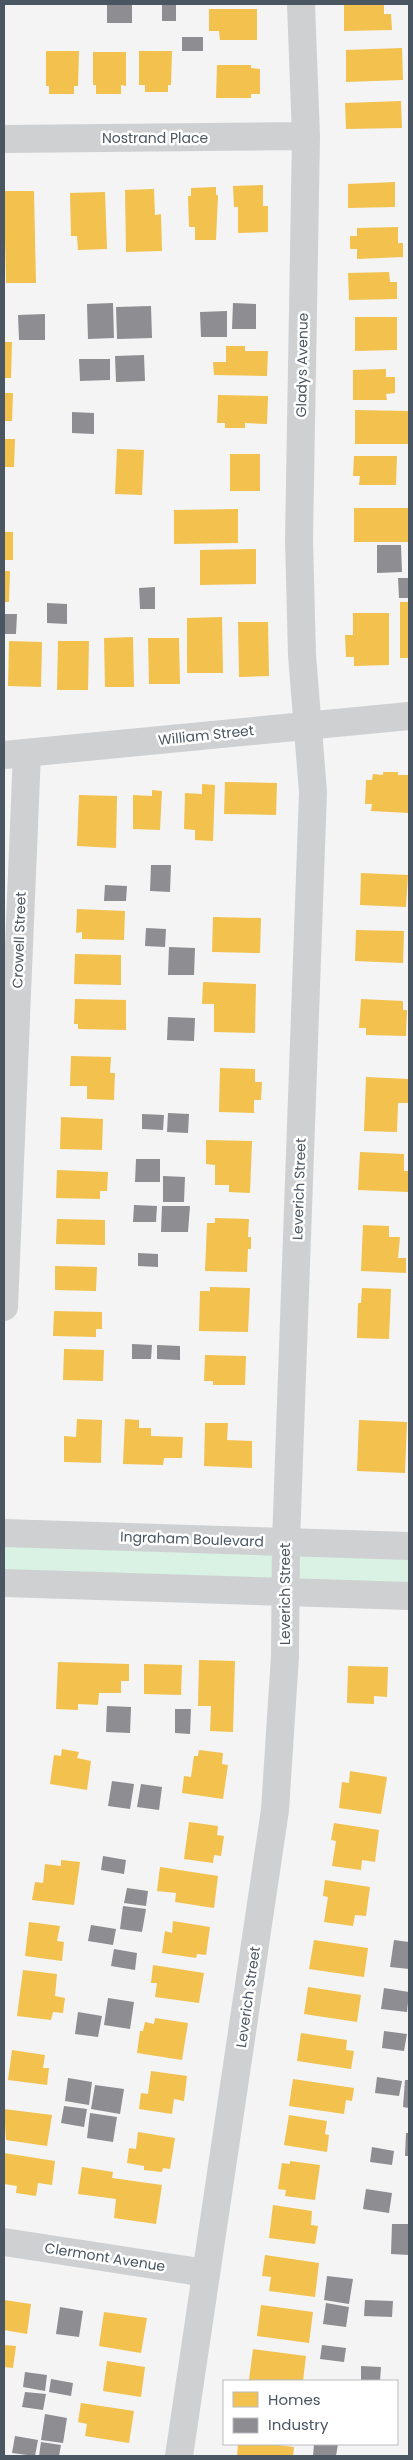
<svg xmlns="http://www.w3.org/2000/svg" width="413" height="2460" viewBox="0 0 413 2460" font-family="Poppins,sans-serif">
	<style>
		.green { fill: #d9f2e3 }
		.homes { fill: #f2c14e }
		.industry { fill: #8d8d92 }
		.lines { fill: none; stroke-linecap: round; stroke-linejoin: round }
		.minor { stroke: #ced0d2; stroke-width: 28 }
		.labels { text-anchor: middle; stroke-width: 5; stroke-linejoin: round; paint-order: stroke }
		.street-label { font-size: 14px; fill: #4a5661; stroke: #fff }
	</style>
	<rect width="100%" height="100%" fill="#f4f4f4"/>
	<path class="green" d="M4,1533L409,1546V1596L4,1583Z"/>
	<path class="homes" d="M344,4H384V14H391L392,30L344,31Z
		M209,9H257V40H220L219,31H209Z
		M402,48L403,80L346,82V50Z
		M46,51H79L78,86H74V94H49V86H46Z
		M139,51H172L171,85H168V92H145V85H139Z
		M93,52H126V86L121,85V94H96V85H93Z
		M217,65H251V68L260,69V94H251V98H216Z
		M401,101L402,128L346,129L345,103Z
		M395,182V207L348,208V184Z
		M263,185V206H268V232L238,233V207H234L233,186Z
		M216,187V195H218L216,240H195V227H189L188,196H191V188Z
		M154,189L155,215L161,214L162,251L126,252L125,190Z
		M4,191H34L36,283H6Z
		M105,192L107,249L78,250L77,236H71L70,193Z
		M398,227V243H403V257L357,259V249H350V236H357V228Z
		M389,272L390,282H397V299L349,300L348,273Z
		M355,317H397V350L355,351Z
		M4,342H12L11,378H4Z
		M226,346H245V351H268L267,376L214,375L213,362H226Z
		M386,369V377H395V393L386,394L387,400H353V370Z
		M4,393H13L12,421H4Z
		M218,395L268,396L267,424L245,423V428H225V423H217Z
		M355,410L409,411V444H355Z
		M4,439H15L14,467H4Z
		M117,449L144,450L142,495L115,494Z
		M230,454H260V491H230Z
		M354,456H397L396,485H359L360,476H353Z
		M354,508H409V542H354Z
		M238,509V543L174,544V510Z
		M4,532H13V560H4Z
		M256,549V584L200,585V550Z
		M4,571H10L9,602H4Z
		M400,602H409V658H400Z
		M353,613H389V665L354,666V657H346L345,635H353Z
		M222,617L223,673H187V618Z
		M238,622H268L269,676L239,677Z
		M133,637L134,687H105L104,638Z
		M148,638H179L180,684H149Z
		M9,641L42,642L41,687L8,686Z
		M58,641H89L88,690H57Z
		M383,772H398V775H409V813L371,811L372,804H365L366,780H372L373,774L383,775Z
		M225,782L277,783L276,815L224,814Z
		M202,784L215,785L213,841L195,840V830L184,829L185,793L202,794Z
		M152,790L162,791L160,830L133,829V795L152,796Z
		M79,795L117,796L116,848L77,846Z
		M361,873L408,875L406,907L360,905Z
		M77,909L125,911L124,940L82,939V932L76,933Z
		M213,917L261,918L260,953L212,952Z
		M356,930L404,931L403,963L355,961Z
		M75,954L121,955V985L74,984Z
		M203,982L256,984L255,1033L214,1032V1004H202Z
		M75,999L126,1000V1030L78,1029V1024H74Z
		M361,999L403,1001V1010H407L406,1036L366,1035V1028H359Z
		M71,1056L111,1057L110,1073H115L114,1100L87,1099V1086H70Z
		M220,1068L255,1069V1082H262L261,1100H254V1113L219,1112Z
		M366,1077L409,1079V1103H398L397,1132L364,1131Z
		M61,1117L103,1119L102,1150L60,1149Z
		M206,1140L252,1141L250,1193L229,1192V1185H215V1165L206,1164Z
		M360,1152L404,1154V1171H409V1192L358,1190Z
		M57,1170L108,1172L107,1191H100V1199L56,1198Z
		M215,1218L249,1219L248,1237H251V1249H248L247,1272L205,1271L207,1223H215Z
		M57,1219L105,1220V1245L56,1244Z
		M363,1225L389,1226V1237H400L398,1258H406V1273L361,1271Z
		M55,1266L97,1267L96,1291L55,1290Z
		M210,1287L250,1288L248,1332L199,1331L200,1291H210Z
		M362,1288L391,1289L389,1339L357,1338L358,1303H361Z
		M54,1311L102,1312V1329H96V1337L53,1336Z
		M64,1349L104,1350L103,1381L63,1380Z
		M205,1355L246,1356L245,1385H213V1381H204Z
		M77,1419L102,1420L101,1463L64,1462V1436L76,1437Z
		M125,1419L139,1420V1428H151V1436L183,1437L182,1458H164L163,1465L123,1464Z
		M359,1420L407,1422L405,1473L357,1471Z
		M205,1423H228L227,1440L252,1441V1468L204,1466Z
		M199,1660L235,1661L233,1732L210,1731L211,1706H198Z
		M58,1662L129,1664V1681H121V1693H99L98,1705L78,1704V1710L56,1709Z
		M144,1664L182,1665L181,1695L144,1694Z
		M348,1666L388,1667L387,1697L374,1696V1704L347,1703Z
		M62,1749L79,1752L77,1758L91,1761L87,1790L50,1784L54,1755L61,1756Z
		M199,1750L223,1753L222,1764L228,1765L223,1799L182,1793L184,1776L191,1777L194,1756H198Z
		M350,1771L387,1777L381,1814L339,1808L342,1782L349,1783Z
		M189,1822L218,1826L217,1835L224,1836L221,1856L214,1855L213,1863L184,1859Z
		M334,1823L379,1830L375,1862L362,1860L361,1870L332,1866L336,1841L331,1840Z
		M61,1860L80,1862L74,1905L32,1900L35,1882L43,1883L45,1864L61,1866Z
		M160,1867L218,1876L214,1908L175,1902L176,1893L157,1891Z
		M325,1880L370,1887L366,1916L355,1915L353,1926L324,1922L328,1897L323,1896Z
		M173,1921L210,1927L206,1955L197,1954L196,1958L162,1953L165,1931L172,1933Z
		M29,1922L60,1926L57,1941L64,1942L62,1961L25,1956Z
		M314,1940L368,1948L364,1977L309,1969Z
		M153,1965L204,1973L199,2003L155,1997L157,1983H151Z
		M23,1970L57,1974L55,1996L65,1998L63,2013L53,2012L51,2020L17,2016Z
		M308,1987L361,1995L357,2022L304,2014Z
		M155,2018L188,2023L182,2060L137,2053L140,2031H143L145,2022L154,2024Z
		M301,2033L347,2040L346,2050L354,2051L351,2069L297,2061Z
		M12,2050L45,2055L43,2068H49L47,2085L8,2080Z
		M151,2071L187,2076L184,2101L174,2099L172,2114L139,2109L141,2093L148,2094Z
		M293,2079L354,2088L352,2101L346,2100L344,2114L289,2106Z
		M4,2109L52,2115L47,2146L6,2140Z
		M289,2115L327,2121L325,2134L329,2135L327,2152L284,2145Z
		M138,2132L175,2138L170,2169L163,2168L162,2172L144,2170V2166L127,2163L129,2148L136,2149Z
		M4,2153L55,2161L52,2185L38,2183L36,2196L16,2193L17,2186L4,2184Z
		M290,2161L320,2165L315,2200L285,2196L286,2190L278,2189L282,2163L290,2164Z
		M82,2167L113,2172L112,2178L162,2185L156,2224L114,2218L116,2199L78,2194Z
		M273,2205L312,2211L311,2225L318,2226L315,2244L269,2238Z
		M265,2255L319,2263L315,2297L269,2291L271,2277L262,2276Z
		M4,2300L31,2304L27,2334L4,2330Z
		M261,2305L313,2312L309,2343L257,2336Z
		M104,2312L147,2318L141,2353L99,2346Z
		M4,2345L16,2346L13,2368L4,2367Z
		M253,2349L306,2356L303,2381L249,2380Z
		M107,2361L145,2367L141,2397L103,2391Z
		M81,2403L134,2411L129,2443L85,2436L87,2424L78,2422Z
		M238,2444H269L294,2447L293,2456H237Z"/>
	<path class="industry" d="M107,4H132V23H107Z
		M162,4H176V21H162Z
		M182,37H203V51H182Z
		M113,303L114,338L88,339L87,304Z
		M233,303L256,304V329H232Z
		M151,306L152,338L117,339L116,307Z
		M227,311V337H201L200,312Z
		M45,314V340H19L18,315Z
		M144,355L145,381L116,382L115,356Z
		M79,359H110V380L80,381Z
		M72,412L94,413V434L72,433Z
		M377,545H401L402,572L377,573Z
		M398,578H409V598H399Z
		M155,587V609H140L139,588Z
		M47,603L67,604V624L47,623Z
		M4,614H17L16,634H4Z
		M151,865H171L170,892L150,891Z
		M105,885L127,886L126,901H104Z
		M146,928L166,929L165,947L145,946Z
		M169,947L195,948L194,975H168Z
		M168,1017L195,1018L194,1041L167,1040Z
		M168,1113L189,1114L188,1133L167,1132Z
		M142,1114L164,1115L163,1130L142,1129Z
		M136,1159H160V1182H135Z
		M163,1176L185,1177L184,1202H163Z
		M134,1205L157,1206L156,1222H133Z
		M162,1206H190L188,1232H161Z
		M138,1253L158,1254V1267L138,1266Z
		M132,1344L152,1345L151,1359H132Z
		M157,1345L180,1346V1360L157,1359Z
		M107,1706L131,1707L130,1733L106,1732Z
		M175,1709H191L190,1734L175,1733Z
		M112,1781L134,1784L130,1809L108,1806Z
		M141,1784L162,1787L159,1810L137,1807Z
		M103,1856L126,1860L124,1874L101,1870Z
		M127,1888L148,1891L146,1906L124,1903Z
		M123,1906L146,1909L142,1932L120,1929Z
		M91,1925L116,1929L113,1945L88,1941Z
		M394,1940L409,1942V1969L390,1967Z
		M114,1949L137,1953L135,1970L111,1966Z
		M384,1988L409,1992L407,2012L381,2009Z
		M108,1998L134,2002L130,2029L104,2025Z
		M78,2012L102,2016L98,2037L75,2034Z
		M384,2031L407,2034L404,2051L382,2048Z
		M377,2077L402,2081L399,2096L375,2093Z
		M68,2078L92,2082L89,2105L65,2101Z
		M405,2080H409V2108L403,2107Z
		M95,2085L124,2089L120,2114L91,2109Z
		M64,2106L87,2109L84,2127L61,2123Z
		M90,2113L117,2117L113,2142L87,2138Z
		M406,2133H409V2156H405Z
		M372,2147L394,2151L392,2165L370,2162Z
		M366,2189L392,2193L389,2213L363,2209Z
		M392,2224H409V2255L391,2254Z
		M327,2276L353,2279L349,2304L324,2300Z
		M365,2300L393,2301L392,2317L364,2316Z
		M326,2303L349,2307L346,2327L323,2324Z
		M60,2307L83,2311L79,2337L56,2334Z
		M322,2345L346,2348L344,2362L320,2359Z
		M361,2366L381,2367L380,2381H361Z
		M25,2372L47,2375L45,2391L23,2387Z
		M51,2379L73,2383L71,2396L49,2392Z
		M25,2392L46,2394L43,2410L22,2407Z
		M45,2414L67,2418L63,2443L41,2440Z
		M15,2436L38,2440L35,2456L12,2453Z
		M41,2442L61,2445L59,2456H39Z
		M314,2444H338L336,2456H313Z"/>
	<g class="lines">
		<path class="minor" d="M4,139L306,136
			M4,755L409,716
			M4,1307L27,753
			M4,1533L409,1546
			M4,1583L409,1596
			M4,2242L206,2273
			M179,2456L275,1810L285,1656L286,1542L313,792L302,655L299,540L306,136L301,4"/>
	</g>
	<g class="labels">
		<g class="street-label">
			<text x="155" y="143">Nostrand Place</text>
			<text transform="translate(302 365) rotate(-89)" y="5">Gladys Avenue</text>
			<text transform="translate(206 735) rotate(-6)" y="5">William Street</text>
			<text transform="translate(19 940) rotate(-88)" y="5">Crowell Street</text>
			<text transform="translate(299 1189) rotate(-88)" y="5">Leverich Street</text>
			<text transform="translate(192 1539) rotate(2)" y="5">Ingraham Boulevard</text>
			<text transform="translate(285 1594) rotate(-90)" y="5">Leverich Street</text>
			<text transform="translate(248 1997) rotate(-82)" y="5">Leverich Street</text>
			<text transform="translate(105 2257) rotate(9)" y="5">Clermont Avenue</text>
		</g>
	</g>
	<rect width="413" height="2460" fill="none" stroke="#4a5661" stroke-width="10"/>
	<rect x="223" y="2380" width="175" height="65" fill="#ffffff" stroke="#b7bbc0"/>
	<rect x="233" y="2392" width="25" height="15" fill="#f2c14e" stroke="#b7bbc0"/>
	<text x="268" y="2405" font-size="15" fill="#4a5661">Homes</text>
	<rect x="233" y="2418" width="25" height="15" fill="#8d8d92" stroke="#b7bbc0"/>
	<text x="268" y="2430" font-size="15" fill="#4a5661">Industry</text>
</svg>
